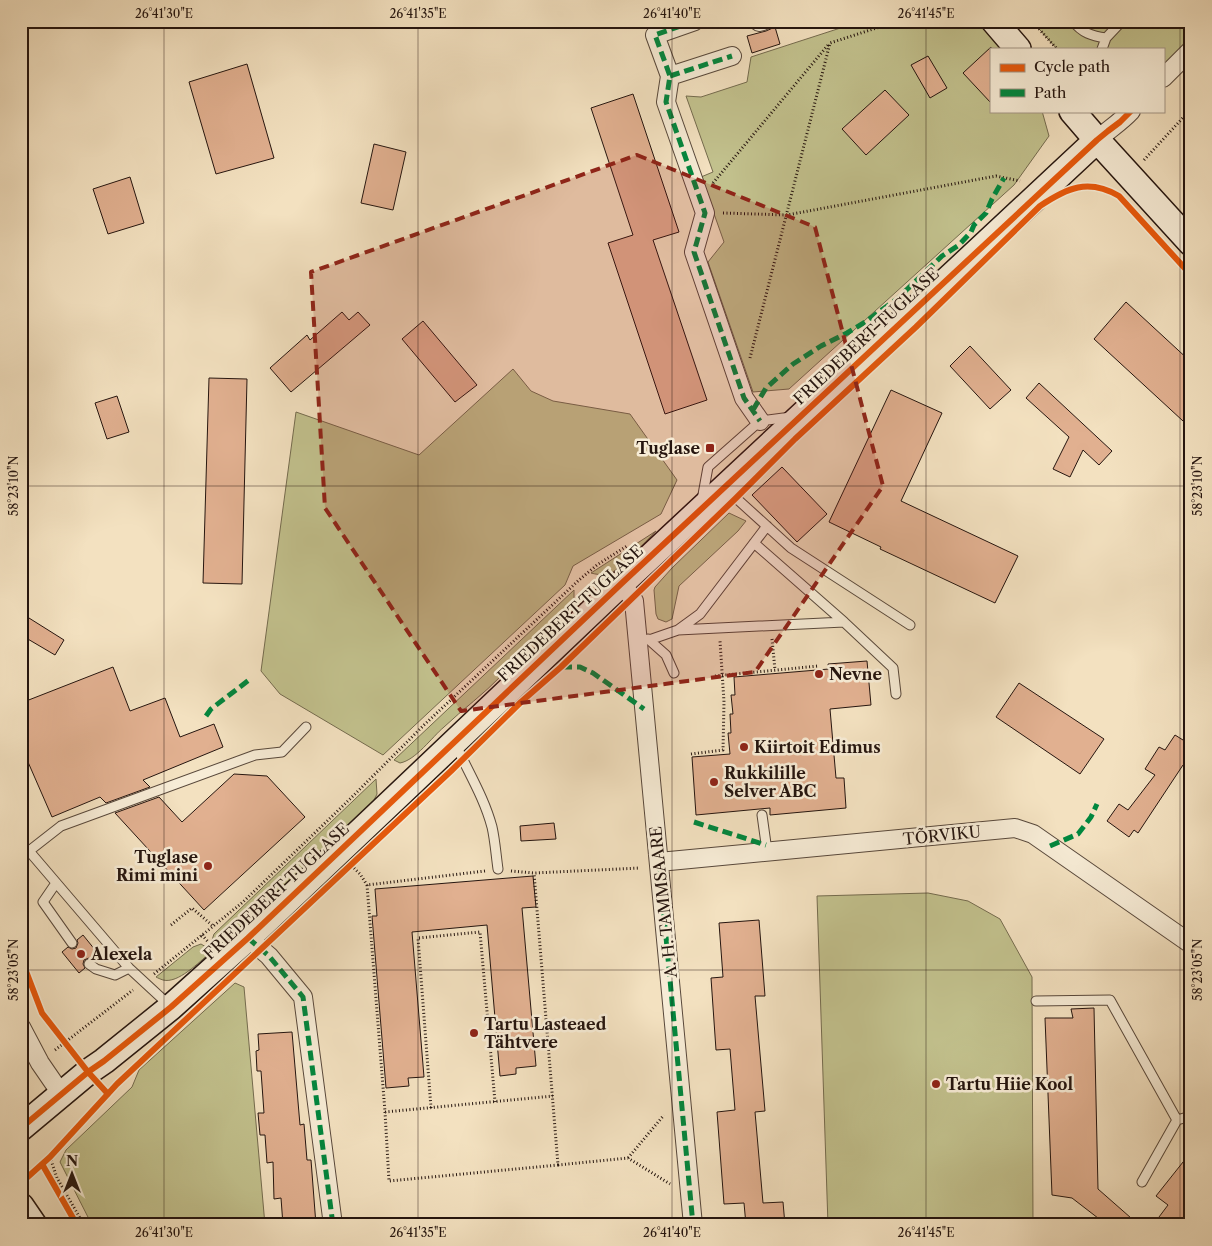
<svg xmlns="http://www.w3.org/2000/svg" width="1212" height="1246" viewBox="0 0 1212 1246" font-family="'Libre Caslon Text',serif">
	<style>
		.green { fill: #c2c18d; stroke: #746b4e }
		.building { fill: #e1b090; stroke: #25150f }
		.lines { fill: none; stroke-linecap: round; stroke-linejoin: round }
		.lane-casing { stroke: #58483b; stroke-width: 11 }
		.street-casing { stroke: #58483b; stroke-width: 20 }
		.secondary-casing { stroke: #25150f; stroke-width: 28 }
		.path { stroke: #25150f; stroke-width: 3; stroke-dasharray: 1 2.5; stroke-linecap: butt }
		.lane { stroke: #f7ecd6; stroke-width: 9 }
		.street { stroke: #f7ecd6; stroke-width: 18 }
		.secondary { stroke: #f7ecd6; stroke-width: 25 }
		.quiet { stroke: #00873e; stroke-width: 5; stroke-dasharray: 10 5; stroke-linecap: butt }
		.cycleway-casing { stroke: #f7ecd6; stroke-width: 9 }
		.cycleway { stroke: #e8590c; stroke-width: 6 }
		.marked { fill: #8f2418; fill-opacity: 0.2; stroke: #8f2418; stroke-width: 4; stroke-dasharray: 10 6; stroke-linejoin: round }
		.ticks { fill: none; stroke: #25150f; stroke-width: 1; stroke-opacity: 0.45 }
		.poi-dot { fill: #8f2418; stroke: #f7ecd6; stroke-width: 2 }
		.labels { text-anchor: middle; stroke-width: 5; stroke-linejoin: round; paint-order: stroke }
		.street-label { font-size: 16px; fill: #25150f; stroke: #f7ecd6 }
		.poi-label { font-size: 16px; font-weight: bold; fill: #25150f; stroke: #f7ecd6; text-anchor: start }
		.neatline { fill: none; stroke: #25150f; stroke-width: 2 }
		.ticks-label { font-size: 12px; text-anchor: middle; fill: #25150f }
	</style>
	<rect width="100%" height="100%" fill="#f3e1c0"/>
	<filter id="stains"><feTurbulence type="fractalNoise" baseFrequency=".004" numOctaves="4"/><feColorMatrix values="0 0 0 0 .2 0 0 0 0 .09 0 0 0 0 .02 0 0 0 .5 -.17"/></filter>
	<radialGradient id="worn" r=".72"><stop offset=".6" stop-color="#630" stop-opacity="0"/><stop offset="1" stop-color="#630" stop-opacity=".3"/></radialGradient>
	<path class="green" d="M862,21H982L1002,49H991V111H1042L1049,136L1014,185L789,389L753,392L708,262L724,242L701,177L713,172L686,96L701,97L747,82L751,57Z
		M1032,21H1191V50L1163,78V49H1057Z
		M513,369L531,391L553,401L630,414L677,480L661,514L573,566L565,585L383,755L280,694L261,671L296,412L419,455Z
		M729,513L746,521L738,531L679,586L672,619L666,622L658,619L656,614L654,590L655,587L672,568Z
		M656,531C649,538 643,545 636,552C623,566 612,579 591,573Z
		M574,590V601C556,621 535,638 516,657C510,662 507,670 502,675C484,694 463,709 444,727C432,737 416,760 400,763L394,760Z
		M376,779L377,794L372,804L232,936L220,945L215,943L212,940L214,934Z
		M928,893L968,901L1000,919L1032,977L1033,1225H828L817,896Z
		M201,944L206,947L210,953C199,962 178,984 163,980C160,979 158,978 156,977L193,947Z
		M235,983L244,987L265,1225H92L60,1162L66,1150L132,1087L139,1070Z"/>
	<path class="building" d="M775,27L780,44L752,53L747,36L766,31Z
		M991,47V103L963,73Z
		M928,56L947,88L930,98L911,65Z
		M247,64L274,158L216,174L189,82Z
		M885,90L909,115L866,155L842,129Z
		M633,94L679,232L653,240L707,400L665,414L608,243L633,235L591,108Z
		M374,144L406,152L393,210L361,203Z
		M130,177L144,223L108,234L93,189Z
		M1126,302L1191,362V412L1183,421L1094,339Z
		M342,312L349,320L358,312L370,325L291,392L270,368L307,335L310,340Z
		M423,321L477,385L455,402L402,339Z
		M970,346L1011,390L990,409L950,366Z
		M209,378L247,379L242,584L203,583Z
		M1039,383L1112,451L1099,465L1083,450L1070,477L1053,469L1069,437L1026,398Z
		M891,390L942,413L901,501L1018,556L995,603L880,549L881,547L829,522Z
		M117,396L129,432L107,439L95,403Z
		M782,467L827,514L797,542L752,495Z
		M21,613L64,640L55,655L21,635Z
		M867,661L871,705L830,709L836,778H844L846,808L770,815V808L696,815L692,757L730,754L728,733H731L730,714H733L731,695H735L734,677L829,669L828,664Z
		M113,667L130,711L165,698L180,737L214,724L223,747L143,780L150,787L106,803L100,797L52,817L21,746V703Z
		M1019,683L1104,739L1080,774L996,717Z
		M1175,735L1191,745V770L1183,765L1138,833L1134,830L1129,837L1107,821L1119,804L1128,810L1155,775L1145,769L1159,747L1165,750Z
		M234,774L267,776L305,817L204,910L115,813L159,797L182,822Z
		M554,823L556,839L521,841L520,826Z
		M533,876L536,907L522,908L536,1066L516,1068V1074L500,1076L487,925L412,932L424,1077L408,1078L409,1086L386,1088L372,916H377L375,889Z
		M759,920L765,996H755L765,1111L755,1112L763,1203L783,1202L785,1225H746L744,1203L724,1204L717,1112L735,1110L730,1049L716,1050L711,978L723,977L719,923Z
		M83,935L100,956L94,960L89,958L84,960L83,964L85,968L79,973L62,952L68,947L72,949L76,948L78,943L77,940Z
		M1094,1008L1098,1189L1139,1225H1107L1072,1198L1052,1195L1045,1018H1073L1071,1009Z
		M292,1032L300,1125L304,1124L307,1160H311L316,1225H283L281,1198L274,1199L273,1162L267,1163L265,1135H260L258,1113H264L261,1071H257L256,1051L259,1050L258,1034Z
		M1191,1152V1223L1184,1218L1180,1225H1153L1168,1205L1156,1196Z"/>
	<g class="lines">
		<g class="lane-casing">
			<path id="lane" d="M1073,21C1082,33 1092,36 1106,38
				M1102,49L1106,38L1122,21
				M726,489L791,548L910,625
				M702,500L708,467L760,421L791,417
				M754,543L844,622L893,668L896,694
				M678,630L844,622
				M648,639L666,655L674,673
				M638,640L652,639L678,630L700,614L767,526
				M456,745C468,772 484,797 492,827C495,840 496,855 498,869
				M762,815L767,851
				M56,883L43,902L72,943
				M89,964L96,969L115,975L129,968
				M1036,1001L1110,1000L1177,1120
				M169,1005L129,968L29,851L61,826L255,755L282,752L306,727
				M1142,1182L1177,1120L1191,1116"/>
		</g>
		<g class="street-casing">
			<path id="street" d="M695,21L655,35L670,76L666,102L705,213L694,252L744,398L760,421
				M759,21V22L763,21
				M670,76L732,56
				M1163,78L1191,50
				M1097,140C1108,130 1121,122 1131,111
				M622,583L634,601L693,1225
				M659,862L1015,828L1033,834L1191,944
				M248,938L269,956L303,997L333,1225
				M21,1027L40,1063L62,1095"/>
		</g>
		<g class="secondary-casing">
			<path id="secondary" d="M994,21L1018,49
				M1072,111L1097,140L1191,243
				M21,1128L88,1072L104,1061L171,1007L248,938L622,583L1097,140
				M21,1206L34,1225"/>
		</g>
		<path class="path" d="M1032,21L1057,49
			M1144,160L1191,109
			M713,183L828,45
			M1082,187C1091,186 1103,188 1112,192
			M723,213L787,215L996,176L1020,181
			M1180,263L1191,275
			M750,358L830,43L898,21
			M772,639L775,670
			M715,676L818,666
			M691,754L723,750L724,702L720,641
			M354,868L360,874L367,885
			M485,871L367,885L385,1112L389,1181L558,1165L534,873
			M511,871L534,873L640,868
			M171,925L192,908L213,926
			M202,935L210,944
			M154,974L243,902L350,799L424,725L579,580L597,565L627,546
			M55,1050L133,990
			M431,1108L418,938L480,932L495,1102
			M385,1112L553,1096
			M50,1157L57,1178L84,1225
			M628,1158L664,1115
			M558,1165L628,1158L670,1184
			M22,1183L50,1157L117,1084L131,1071"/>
		<use href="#lane" class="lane"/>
		<use href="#street" class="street"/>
		<use href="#secondary" class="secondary"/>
		<path class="quiet" d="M695,21L655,35L670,76L666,102L705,213L694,252L744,398L760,421
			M759,21V22L763,21
			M670,76L732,56
			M753,410L766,388L793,364L821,346L847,333L865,322L897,299L942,256L959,245L971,232L974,225L986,213L992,199L1004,178
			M562,667H580L593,673L644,709
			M206,716L211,709L249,680
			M694,822L766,845
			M1050,846L1078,834L1091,817L1097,804
			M659,862L693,1225
			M248,938L269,956L303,997L333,1225"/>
		<g class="cycleway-casing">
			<path id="cycleway" d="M21,958L42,1013L88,1072L108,1094
				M21,1128L88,1072L104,1061L171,1007L248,938L622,583L1040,193L1097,140L1108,131L1120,122L1131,111
				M42,1164L77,1225
				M21,1183L50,1157L117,1084L451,771L521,702L561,667L736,498L795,439L916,327L1040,206C1067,188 1088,178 1119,196L1191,275"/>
		</g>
		<use href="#cycleway" class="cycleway"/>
	</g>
	<path class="marked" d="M637,155L815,227L883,486L755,672L461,711L325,508L311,272Z"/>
	<path class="ticks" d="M164,21V1225M418,21V1225M672,21V1225M926,21V1225M1180,21V1225M21,486H1191M21,970H1191"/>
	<g class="poi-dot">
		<rect x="705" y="443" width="10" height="10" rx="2.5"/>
		<circle cx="819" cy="674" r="5"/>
		<circle cx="744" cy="747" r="5"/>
		<circle cx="714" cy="782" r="5"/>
		<circle cx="208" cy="866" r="5"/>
		<circle cx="81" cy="954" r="5"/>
		<circle cx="474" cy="1033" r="5"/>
		<circle cx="936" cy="1084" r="5"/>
	</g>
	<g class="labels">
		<g class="street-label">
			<text transform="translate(866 336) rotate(-43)" y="6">FRIEDEBERT TUGLASE</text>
			<text transform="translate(570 613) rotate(-43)" y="6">FRIEDEBERT TUGLASE</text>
			<text transform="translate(942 835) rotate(-6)" y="6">TÕRVIKU</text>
			<text transform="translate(276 891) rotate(-43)" y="6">FRIEDEBERT TUGLASE</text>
			<text transform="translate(663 902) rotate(-96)" y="6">A. H. TAMMSAARE</text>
		</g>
		<g class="poi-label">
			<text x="700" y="454" text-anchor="end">Tuglase</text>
			<text x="829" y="680">Nevne</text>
			<text x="754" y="753">Kiirtoit Edimus</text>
			<text x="724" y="779">Rukkilille<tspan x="724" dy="18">Selver ABC</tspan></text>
			<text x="198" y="863" text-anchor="end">Tuglase<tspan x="198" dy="18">Rimi mini</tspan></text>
			<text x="91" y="960">Alexela</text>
			<text x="484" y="1030">Tartu Lasteaed<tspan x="484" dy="18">Tähtvere</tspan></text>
			<text x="946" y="1090">Tartu Hiie Kool</text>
		</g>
	</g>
	<rect width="1212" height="1246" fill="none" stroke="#f3e1c0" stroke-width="55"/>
	<rect x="990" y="48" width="175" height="65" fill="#f7ecd6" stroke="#a39686"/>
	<rect x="1000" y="64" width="25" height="8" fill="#e8590c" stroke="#a39686"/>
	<text x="1034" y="72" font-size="15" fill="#25150f">Cycle path</text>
	<rect x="1000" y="89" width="25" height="8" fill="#00873e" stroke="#a39686"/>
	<text x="1034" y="98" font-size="15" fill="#25150f">Path</text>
	<g transform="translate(72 1174)" stroke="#f7ecd6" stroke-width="4" paint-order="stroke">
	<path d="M0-4L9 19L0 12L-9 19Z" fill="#25150f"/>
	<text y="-8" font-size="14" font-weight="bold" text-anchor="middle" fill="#25150f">N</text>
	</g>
	<rect x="28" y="28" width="1156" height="1190" class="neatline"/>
	<g class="ticks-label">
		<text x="164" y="18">26°41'30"E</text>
		<text x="418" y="18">26°41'35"E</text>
		<text x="672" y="18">26°41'40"E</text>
		<text x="926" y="18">26°41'45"E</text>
		<text transform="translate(14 486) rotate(-90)" y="4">58°23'10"N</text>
		<text transform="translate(1198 486) rotate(-90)" y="4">58°23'10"N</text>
		<text transform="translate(14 970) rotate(-90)" y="4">58°23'05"N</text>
		<text transform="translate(1198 970) rotate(-90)" y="4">58°23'05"N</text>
		<text x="164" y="1237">26°41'30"E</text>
		<text x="418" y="1237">26°41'35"E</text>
		<text x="672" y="1237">26°41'40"E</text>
		<text x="926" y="1237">26°41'45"E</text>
	</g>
	<rect width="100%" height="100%" filter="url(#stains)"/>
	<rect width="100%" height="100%" fill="url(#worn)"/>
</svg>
